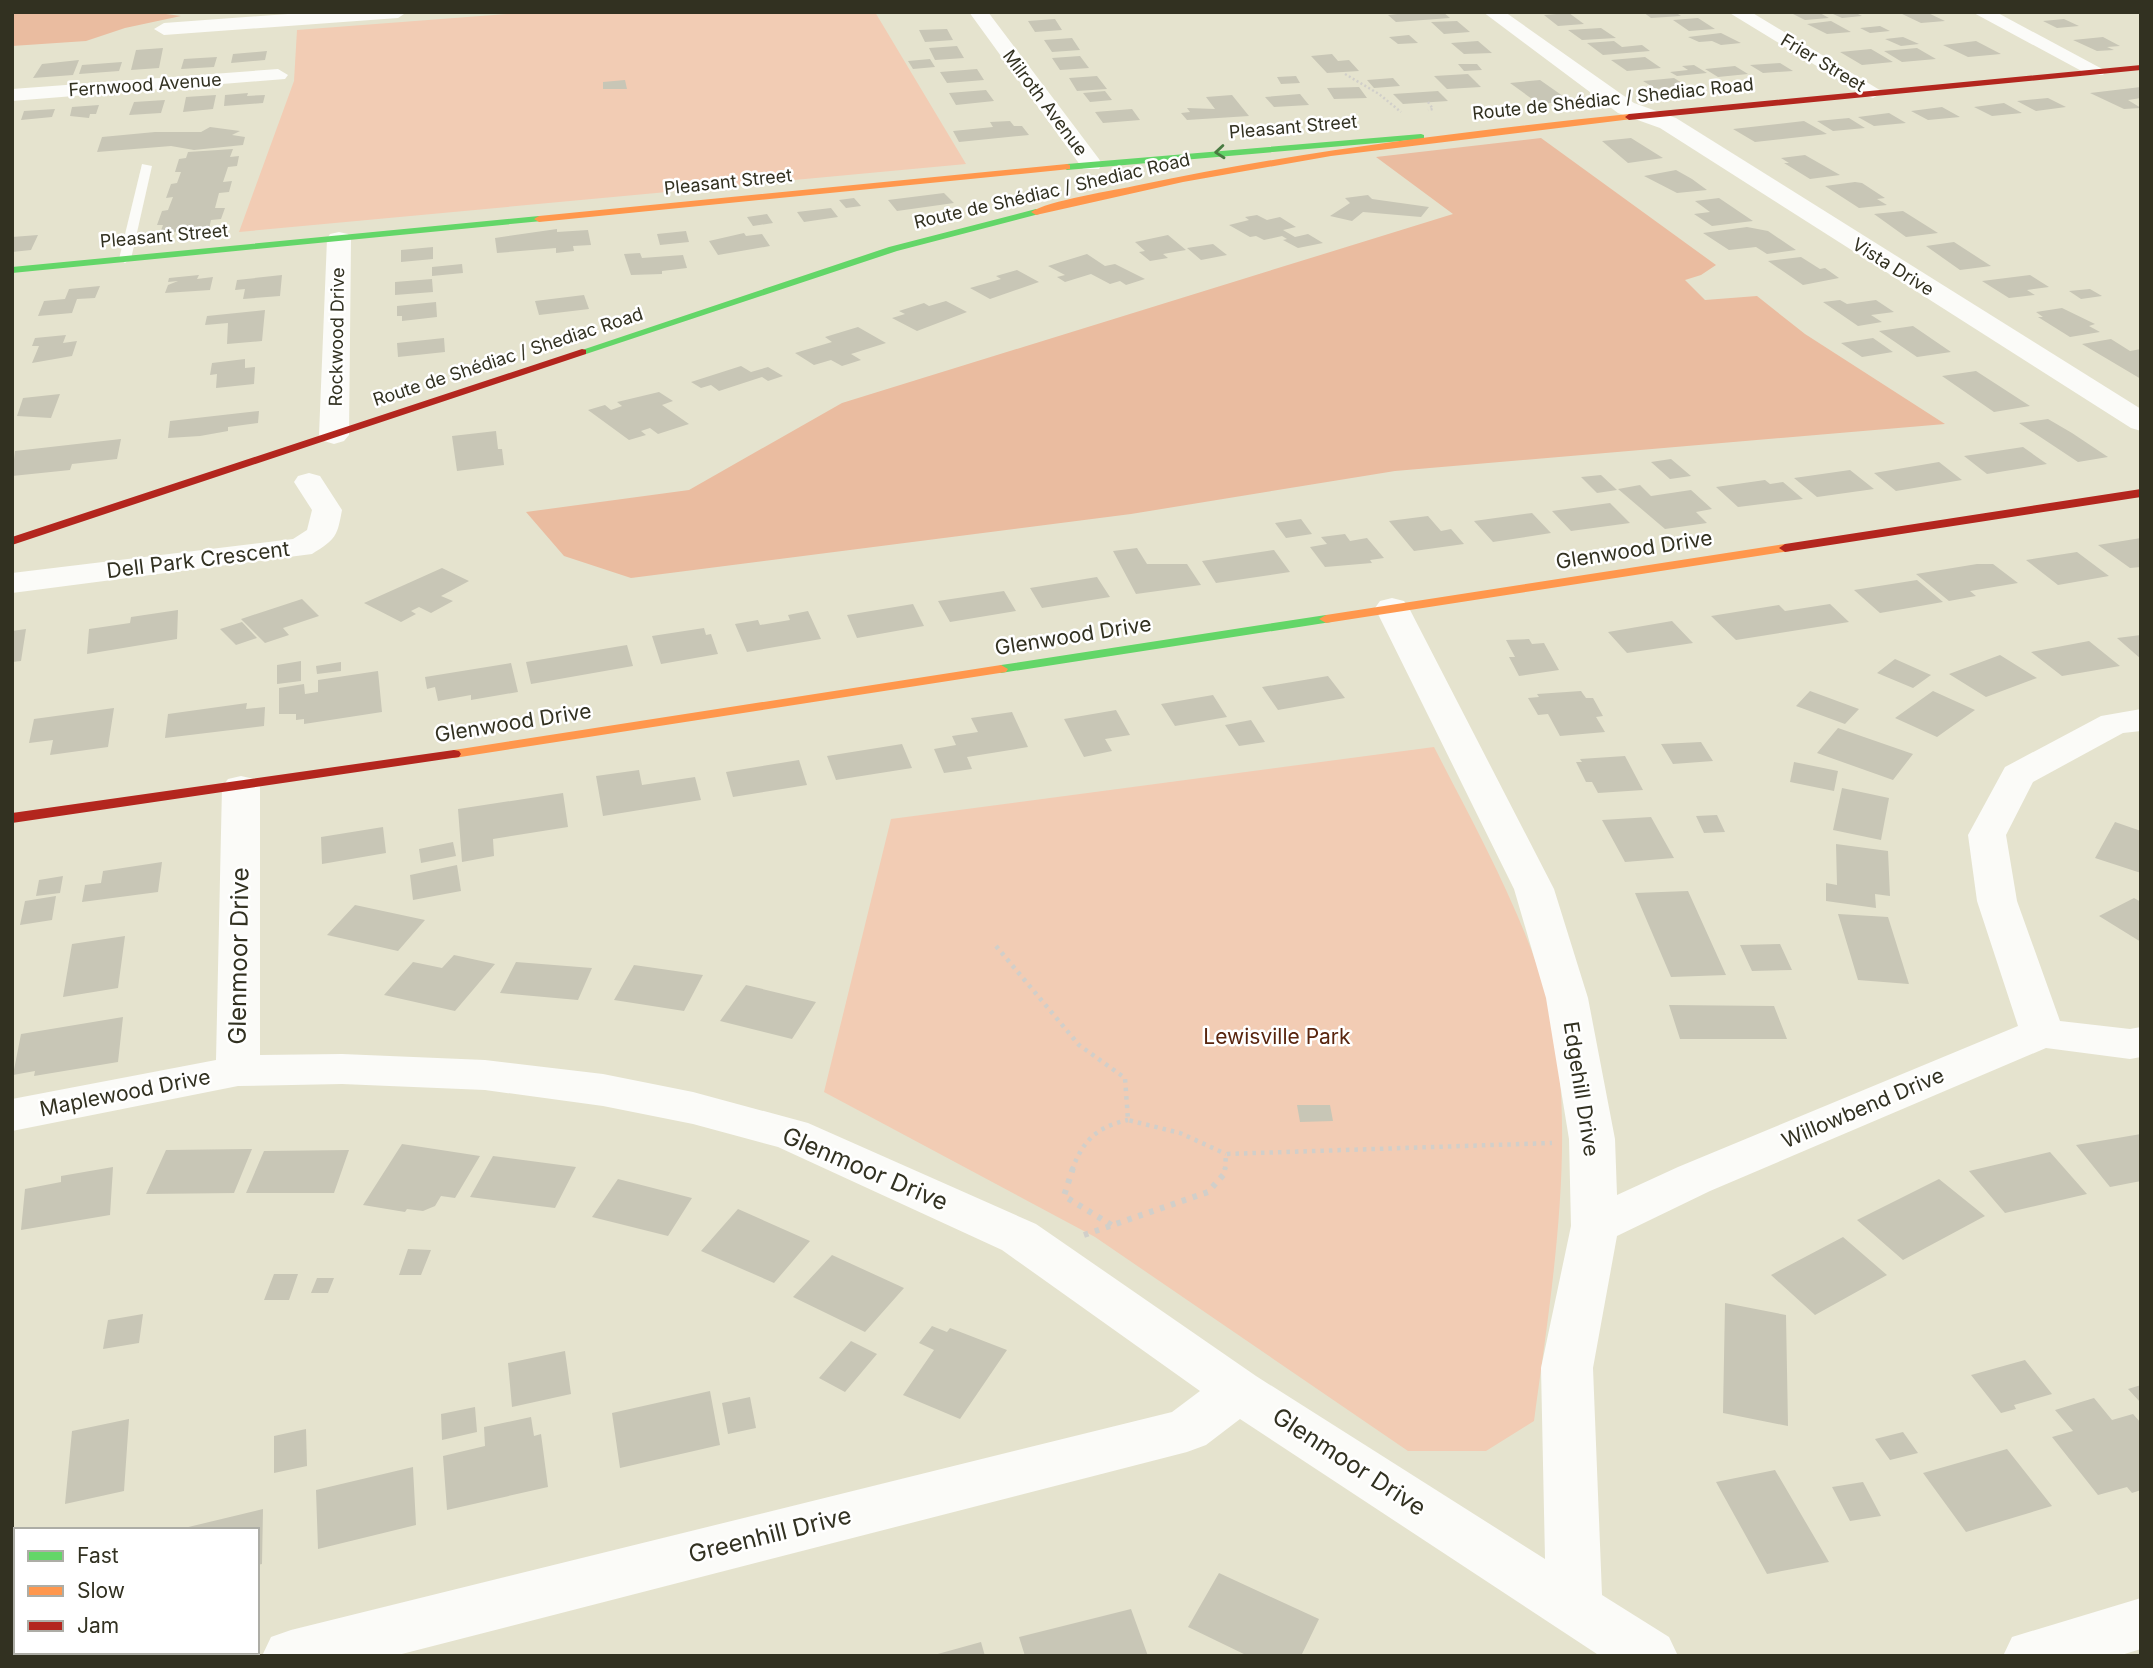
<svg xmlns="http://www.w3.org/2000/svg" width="2153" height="1668" viewBox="0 0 2153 1668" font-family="Inter,sans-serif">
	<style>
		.green { fill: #f2ccb4 }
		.forest { fill: #eabca0 }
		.building { fill: #c8c6b6 }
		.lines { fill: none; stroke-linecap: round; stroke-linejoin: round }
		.path-far2 { stroke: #d1cfca; stroke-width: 2.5; stroke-dasharray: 2 2.5; stroke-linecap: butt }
		.path-far1 { stroke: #d1cfca; stroke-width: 4.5; stroke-dasharray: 3.5 5; stroke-linecap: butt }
		.path { stroke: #d1cfca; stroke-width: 6; stroke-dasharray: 4.5 7; stroke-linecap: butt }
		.lane { fill: #fbfbf8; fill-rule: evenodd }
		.street { fill: #fbfbf8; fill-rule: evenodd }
		.fast { fill: #63d668; fill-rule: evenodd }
		.slow { fill: #ff974d; fill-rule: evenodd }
		.jam { fill: #b3261e; fill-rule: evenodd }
		.oneway { stroke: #487b41 }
		.labels { text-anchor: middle; stroke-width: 5; stroke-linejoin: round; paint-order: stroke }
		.far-street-label { font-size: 18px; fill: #323121; stroke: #fff }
		.street-label { font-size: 21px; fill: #323121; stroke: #fff }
		.park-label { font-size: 21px; fill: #59250e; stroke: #fff }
		.near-street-label { font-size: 24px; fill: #323121; stroke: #fff }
	</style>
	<rect width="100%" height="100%" fill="#e5e3ce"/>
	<path class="green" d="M534,12H875L966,164L239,232L294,81L297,30Z
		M1434,747C1471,819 1511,891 1538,968C1585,1100 1552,1285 1534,1421L1486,1451H1408L1095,1237L824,1092L891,819Z"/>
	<path class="forest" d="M12,12H151L181,16L125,28L86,41L12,46Z
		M1541,138L1716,265L1701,275L1685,280L1705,300L1757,296L1805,334L1945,424L1395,471L1131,514L631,578L564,556L526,512L689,490L842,403L1453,214L1376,157Z"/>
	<path class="building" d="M1415,12H1443L1450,18L1396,22L1388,15Z
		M1643,12H1675L1681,16L1651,18Z
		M1789,12H1818L1829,18L1805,20Z
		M1854,12L1862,16L1842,18L1833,14Z
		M1926,12L1945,21L1921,23L1900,13Z
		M1569,13L1584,24L1558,26L1544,15Z
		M1698,18L1715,29L1689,31L1673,20Z
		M1055,19L1062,30L1035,32L1028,21Z
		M2064,19L2079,26L2057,28L2043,21Z
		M1457,21L1470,32L1444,34L1431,22Z
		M1831,21L1851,32L1827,34L1807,24Z
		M1880,26L1890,31L1870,33L1860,28Z
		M1601,28L1616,38L1582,40L1568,30Z
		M947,29L953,40L925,42L919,30Z
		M1721,33L1741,43L1721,45L1712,41L1699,42L1688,37Z
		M1409,35L1418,43L1398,44L1389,37Z
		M1903,37L1919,44L1901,46L1885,39Z
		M2103,37L2120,46L2107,47L2114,50L2097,51L2073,40Z
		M1072,38L1080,50L1052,52L1044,40Z
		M1478,41L1492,53L1464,54L1451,43Z
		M1614,41L1622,47L1642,45L1650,51L1603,55L1587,43Z
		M1976,41L2001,54L1968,57L1943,45Z
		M957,46L964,58L935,60L929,48Z
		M163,48L159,68L131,70L136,50Z
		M1917,48L1936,59L1902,62L1884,51Z
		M1871,49L1893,62L1862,65L1840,52Z
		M267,51L265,60L231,63L233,54Z
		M1332,54L1338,61L1349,60L1359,71L1327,73L1311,56Z
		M1080,56L1089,68L1060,70L1052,58Z
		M217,57L214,67L181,69L184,59Z
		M1645,57L1661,68L1627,71L1611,60Z
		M930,59L935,67L913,69L908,61Z
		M79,60L73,75L33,78L42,64Z
		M122,62L119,71L79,74L82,65Z
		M1780,63L1793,71L1763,73L1750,65Z
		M1458,64H1477L1482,70L1464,71Z
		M1694,65L1707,73L1677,76L1670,72L1688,70L1682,66Z
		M1735,66L1748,74L1718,77L1705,69Z
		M977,69L984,80L947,83L940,72Z
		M1468,74L1481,87L1447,89L1434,76Z
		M1097,76L1107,89L1077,91L1069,78Z
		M1296,76L1300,83L1281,84L1277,77Z
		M1393,78L1400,86L1374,88L1367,80Z
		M1674,78L1687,86L1656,89L1643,81Z
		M625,80L627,89H603V82Z
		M1540,80L1570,101L1539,104L1510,83Z
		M1359,87L1367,98L1334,99L1327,88Z
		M2141,87V98L2128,100L2141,108L2124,109L2090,93Z
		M986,90L994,101L956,105L949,93Z
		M1105,91L1112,100L1090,102L1083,93Z
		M1438,91L1448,101L1403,104L1393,94Z
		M248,93L247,96L265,95L263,103L224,106L225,95Z
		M1300,94L1309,105L1274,107L1265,97Z
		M216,95L213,109L183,112L186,97Z
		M1232,95L1249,116L1187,120L1181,113L1190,112L1187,108L1215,109L1206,97Z
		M2048,98L2066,107L2036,111L2017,101Z
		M165,100L161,113L129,115L134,102Z
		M2004,103L2022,113L1992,116L1974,107Z
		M99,105L96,114H90L89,118L70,116L72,107Z
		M1942,107L1960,117L1928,120L1911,111Z
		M55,109L52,117L21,120L24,111Z
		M1132,109L1140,120L1103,123L1095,112Z
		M1889,113L1906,123L1874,126L1858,117Z
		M1849,118L1865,128L1833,131L1817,121Z
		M1010,121L1014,126H1022L1029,135L959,142L953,131L993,127L990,122Z
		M1804,121L1827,134L1755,142L1733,129Z
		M210,127L240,131L232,135L245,137L243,145L194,150L171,146L97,152L102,137L155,132H201Z
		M1631,138L1663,158L1628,163L1602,141Z
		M233,149L230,157L239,156L237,166L228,167L223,182L232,181L229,192L219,193L215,208H225L221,219L211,220L209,229L160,233L163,225H157L162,211L168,210L173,197L166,198L171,184L177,183L181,172H175L179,159L186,158L188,152Z
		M1805,155L1840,175L1810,179L1784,163H1789L1781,158Z
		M1676,170L1692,179L1707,190L1677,193L1644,176Z
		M1855,182L1862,183L1885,198L1877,199L1887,205L1859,208L1825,186Z
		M944,193L954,203L897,211L888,200Z
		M1368,195L1372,199L1429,207L1421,217L1363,212L1352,221L1330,216L1350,203L1345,198Z
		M854,198L861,206L846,208L839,200Z
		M1719,198L1753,221L1712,226L1694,214L1710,212L1695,201Z
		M831,208L838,217L804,222L797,212Z
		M1903,211L1938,233L1906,237L1874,214Z
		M767,214L773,223L753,226L747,217Z
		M1257,215L1267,220L1280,217L1296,227L1283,230L1295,237L1308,234L1323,243L1298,248L1283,240L1287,239L1282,236L1264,240L1256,236L1250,237L1229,225L1249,220L1245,217Z
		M1747,227L1768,231L1796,250L1767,254L1756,247L1729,250L1703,233Z
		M557,229V232L588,230L591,245L573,246L574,251L556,253V248L497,253L495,238Z
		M686,231L689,242L660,245L657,234Z
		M744,233L746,236L762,234L770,246L718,255L709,241Z
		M38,235L31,250L12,252V237Z
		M1168,235L1186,250L1163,254L1168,258L1150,261L1139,252L1145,251L1135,242Z
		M1954,242L1991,266L1960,270L1926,246Z
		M1213,244L1227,255L1201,260L1187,248Z
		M433,247V259L401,262V250Z
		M640,253L642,258L683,255L687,268L662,271V274L631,275L624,254Z
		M1087,254L1105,266L1115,264L1145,279L1126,285L1120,281L1110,284L1091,274L1065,282L1057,277L1065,275L1048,266Z
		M1801,257L1820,269L1825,268L1839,278L1803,285L1768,261Z
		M462,264L463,273L432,276V267Z
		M1017,270L1039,282L990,299L970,288L1001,279L996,276Z
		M199,275L197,279L213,277L210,290L165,293L168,285L178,281L168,282L169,278Z
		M282,275L280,296L243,299L245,289L235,290L237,280Z
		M2030,275L2049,287L2027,290L2035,295L2009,298L1982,281Z
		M432,279L433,292L395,295V282Z
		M100,286L95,298L77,299L72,313L38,316L44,301L65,299L69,289Z
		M2090,289L2102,296L2081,299L2069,291Z
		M584,295L589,309L539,315L535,301Z
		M1840,300L1847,304L1876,300L1894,312L1871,315L1882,322L1858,326L1823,302Z
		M946,301L967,312L917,331L892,318L905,314L899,311L924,303L929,306Z
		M436,302L437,317L402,321V316H397V306Z
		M2062,308L2095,324L2089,326L2100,332L2070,337L2038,317H2043L2036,312Z
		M265,310L262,341L227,344L228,323L205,325L207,316Z
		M1913,326L1951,352L1917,357L1879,331Z
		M858,327L886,343L851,354L861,360L842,366L831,360L814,365L795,353L832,342L825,337Z
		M66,335L63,343L77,341L72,356L32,363L39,346H32L35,338Z
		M444,338L445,352L398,357L397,343Z
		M1873,338L1893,352L1862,357L1841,343Z
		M2111,339L2130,351L2141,349V379L2082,344Z
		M245,359V368L255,367L254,384L216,388L217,374L210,375L212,363Z
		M741,366L751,372L768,367L783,376L768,381L762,377L719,391L711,385L701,388L691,382Z
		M1976,371L2030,406L1994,412L1942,376Z
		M659,392L673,401L662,405L689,424L658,434L650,428L641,431L646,435L629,440L588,410L605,405L611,410L622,406L617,402Z
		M60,394L51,418L17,416L23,398Z
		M259,411L258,423L228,427V431L200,436L168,438L170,421Z
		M2048,419L2072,433L2108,457L2078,462L2019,423Z
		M496,431L498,449H502L504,465L457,471L452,436Z
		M121,439L117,459L72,464L70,470L12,476L15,451Z
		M2023,447L2047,464L1987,474L1964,456Z
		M1671,459L1691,476L1670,479L1651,462Z
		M1939,462L1962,480L1896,491L1874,473Z
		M1850,470L1874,489L1817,497L1794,478Z
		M1601,475L1617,490L1597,493L1581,477Z
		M1765,480L1770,484L1783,482L1803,499L1738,507L1716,487Z
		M1640,485L1651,496L1691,490L1712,509L1696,512L1707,523L1665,529L1618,489Z
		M1610,503L1630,523L1571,531L1552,511Z
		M1532,513L1551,533L1493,542L1474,521Z
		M1428,516L1441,531L1451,529L1464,544L1414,551L1389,521Z
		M1301,519L1312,534L1286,538L1275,523Z
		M1345,534L1350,541L1367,538L1384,558L1370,560L1372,563L1325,567L1310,547L1327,544L1321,537Z
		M2141,538V567L2130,568L2098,545Z
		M1137,548L1147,564H1187L1201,585L1136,594L1113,551Z
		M1274,550L1290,572L1216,583L1202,561Z
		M2077,552L2109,576L2058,585L2026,560Z
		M1977,564H1993L2018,583L1970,591L1976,596L1949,601L1916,574Z
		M442,568L469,581L441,596L453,601L431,613L419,607L411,611L416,614L401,622L364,603Z
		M1097,577L1110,597L1042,608L1030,588Z
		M1917,580L1943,602L1880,613L1854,590Z
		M1004,591L1016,611L950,622L938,601Z
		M302,599L319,616L283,628L289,635L265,643L241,619Z
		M913,604L924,626L857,638L847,615Z
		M1830,604L1849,622L1736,640L1711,616L1779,605L1785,611Z
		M178,610L177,639L87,654L89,629L130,623L131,617Z
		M808,611L821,639L747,652L735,624L758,620L760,625L790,620L788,615Z
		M1672,621L1693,643L1627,653L1608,632Z
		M242,622L257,638L236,645L220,629Z
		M704,628L706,635L711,634L718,654L661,664L652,636Z
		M26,629L21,661L12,662V631Z
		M2141,635V659L2117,638Z
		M1529,639L1532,644L1544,643L1559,670L1519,676L1509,657H1515L1506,640Z
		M2089,641L2120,666L2062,676L2031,652Z
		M627,645L633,666L531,684L526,662Z
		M2000,655L2037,678L1986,697L1949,674Z
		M1895,659L1931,675L1913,688L1877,673Z
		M301,661V681L277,684V665Z
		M341,662V671L317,674L316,666Z
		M511,663L518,692L471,700V695L438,701L435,687L427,689L425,677Z
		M378,671L382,712L304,724V719L296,720V714H279V688L304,684L305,694L318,692V680Z
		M1328,676L1345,698L1278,710L1262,687Z
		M1581,691L1586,698H1593L1603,716L1596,717L1605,732L1560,736L1548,714L1538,715L1528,698L1539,697L1537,694Z
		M1810,691L1859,709L1845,724L1796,706Z
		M1933,691L1975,710L1937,737L1895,718Z
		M1213,695L1227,717L1175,726L1161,704Z
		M247,703L246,709L265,707L264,726L165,738L168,714Z
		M114,708L108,747L50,755L53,740L29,743L34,719Z
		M1116,710L1130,735L1105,739L1112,751L1084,757L1064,719Z
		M1012,712L1028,747L967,757L972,769L944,773L934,749L956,745L952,736L978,732L971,718Z
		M1251,720L1265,742L1239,746L1225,725Z
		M1838,728L1913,754L1893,780L1817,753Z
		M1701,742L1713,761L1673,764L1661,744Z
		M902,744L912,768L836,780L827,756Z
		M1625,756L1643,790L1598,793L1592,782H1586L1576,762H1582L1580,759Z
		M799,760L807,785L733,797L726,772Z
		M1794,762L1838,771L1834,791L1790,782Z
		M639,770L642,785L695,777L701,800L603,816L596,776Z
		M1842,788L1889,798L1881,840L1833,830Z
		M563,793L568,827L493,839L494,856L462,862L458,809Z
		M1717,815L1725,832L1704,833L1696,816Z
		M1651,817L1674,858L1625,862L1602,820Z
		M2115,822L2141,831V873L2095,858Z
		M383,827L386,853L322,864L321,837Z
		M453,842L456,856L421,863L419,849Z
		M1836,844L1888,851L1890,896L1875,894L1876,908L1826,901V883L1837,885Z
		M162,862L158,892L82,902L85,885L101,883L103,871Z
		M457,865L461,891L413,900L410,875Z
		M63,876L60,893L36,896L39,880Z
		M1688,891L1726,975L1671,977L1635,893Z
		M56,896L52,920L20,925L25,901Z
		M2134,898L2141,902V942L2099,916Z
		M355,905L425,920L398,951L327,935Z
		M1838,914L1888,917L1909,984L1858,980Z
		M125,936L118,988L63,997L72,944Z
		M1780,944L1792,970L1752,971L1740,945Z
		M454,955L495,964L455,1011L384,995L413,962L442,968Z
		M516,962L592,968L578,1000L500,993Z
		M634,965L703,975L684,1011L614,1000Z
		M746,985L816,1002L792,1039L720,1021Z
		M1669,1005L1774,1006L1787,1039H1680Z
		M123,1017L118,1062L34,1076L35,1071L13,1075L21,1034Z
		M1297,1105H1330L1333,1121L1300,1122Z
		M2141,1134V1181L2110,1187L2076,1145Z
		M402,1144L480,1156L455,1198L441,1196L435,1206L423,1211L407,1209L405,1212L363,1205Z
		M252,1149L234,1193L146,1194L166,1150Z
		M349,1150L334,1193H246L264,1151Z
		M2050,1152L2087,1194L2005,1213L1969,1171Z
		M493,1156L576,1167L555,1208L470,1197Z
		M113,1167L110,1215L21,1230L25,1189L61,1182V1176Z
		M618,1179L692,1198L668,1236L592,1217Z
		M1939,1179L1985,1216L1903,1260L1857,1220Z
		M738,1209L810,1241L774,1283L701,1251Z
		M1843,1237L1887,1275L1815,1315L1771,1275Z
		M408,1249L431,1250L421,1275H399Z
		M832,1255L904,1288L865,1332L793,1297Z
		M274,1274H298L289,1300H264Z
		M317,1278H334L328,1293H311Z
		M1725,1303L1786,1315L1788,1426L1723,1413Z
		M143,1314L139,1343L103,1349L108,1320Z
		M932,1326L947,1332L950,1328L1007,1350L960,1419L903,1395L934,1350L919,1343Z
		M851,1341L877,1354L845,1392L819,1378Z
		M565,1351L571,1394L512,1407L508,1363Z
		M2025,1360L2052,1394L2014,1405L2016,1409L2001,1413L1971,1375Z
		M2141,1385V1403L2128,1389Z
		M710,1391L720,1445L620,1468L612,1413Z
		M750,1397L756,1428L728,1434L722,1403Z
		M2094,1398L2112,1420L2133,1414L2141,1423V1490L2132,1493L2127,1487L2098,1495L2052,1437L2073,1431L2055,1410Z
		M475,1407L477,1432L442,1440L441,1414Z
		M531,1417L534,1436L541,1434L548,1487L447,1510L443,1456L485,1446L484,1427Z
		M129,1419L124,1491L65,1504L72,1431Z
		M306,1429L307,1466L274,1473V1436Z
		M1903,1432L1918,1453L1890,1460L1875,1439Z
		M2007,1449L2052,1506L1966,1532L1923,1473Z
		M413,1467L416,1525L318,1549L316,1490Z
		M1775,1470L1829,1562L1767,1574L1716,1482Z
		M1863,1482L1881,1516L1850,1521L1832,1487Z
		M263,1509L262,1564L257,1565V1530H176Z
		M16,1565V1622L12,1623V1566Z
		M1219,1573L1319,1619L1301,1656H1248L1188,1627Z
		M1131,1609L1148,1656H1025L1019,1637Z
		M981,1642L985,1656H934V1655Z"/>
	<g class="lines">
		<path class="path-far2" d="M1345,74L1379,94L1401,112
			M1428,102L1433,109L1428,110"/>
		<path class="path-far1" d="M996,946L1079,1045L1125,1078L1128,1120L1180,1133L1226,1154
			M1072,1170C1083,1140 1097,1127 1128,1120
			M1225,1170L1226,1154L1552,1143"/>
		<path class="path" d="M1073,1168L1064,1196L1113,1226
			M1084,1235L1208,1192L1225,1173V1168"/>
		<path class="lane" d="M142,164L152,166L131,259L125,263L119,259Z"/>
		<path class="street" d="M315,12H407L398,18L164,35L154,29L164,23Z
			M969,12H988L1099,159L1102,164L1099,169H1083Z
			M1483,12H1505L1634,103L1676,118L2141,409V431L2131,428L1660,128L1618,113Z
			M1728,12H1751L1883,92L1873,98L1866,96Z
			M1972,12H1996L2106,71L2103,75H2089Z
			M278,69L288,75L285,79L12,101V89Z
			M339,232L348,234L351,239L349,435L344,441L334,444L324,441L319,435L327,239L330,234Z
			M309,473L320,476L342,510C337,537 336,539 312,554L12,593V573L293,539L307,530L312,510L294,482L298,476Z
			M1392,598L1404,601L1409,608L1554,889L1588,998L1615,1139L1617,1195L1678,1167L2018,1026L1977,901L1968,835L2005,767L2101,716L2141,709V731L2123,733L2033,782L2006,835L2017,901L2060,1021L2130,1029L2141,1027V1057L2130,1059L2046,1048L1710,1191L1617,1236L1593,1368L1602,1595L1669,1637L1678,1656H1600L1240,1419L1206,1445L1187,1452L394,1656H262L271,1637L291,1630L1172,1412L1200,1391L1002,1250L778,1147L693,1124L603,1106L485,1090L342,1084L238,1086L12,1131V1099L216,1060L222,787L228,779L241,776L254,779L260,787V1055L342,1054L485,1060L603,1074L693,1092L808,1123L1036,1224L1256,1376L1545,1559L1541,1368L1571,1226L1569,1139L1546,998L1514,889L1375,608L1380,601Z
			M2141,1598V1649L2118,1656H2003L2012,1637Z"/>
		<path class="fast" d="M1421,134L1424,135V139L1067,170L1062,167L1067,164Z
			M1036,209L1039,210V214L897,251L586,354L576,352L889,247Z
			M539,216L542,217V221L12,273V267Z
			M1326,615L1331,616L1333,619L1331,622L1001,673L994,669L1001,665Z"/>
		<path class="slow" d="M1629,114L1632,115V119L1331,156L1183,182L1036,215L1031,212C1047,201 1116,190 1139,185C1301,151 1465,131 1629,114Z
			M1067,164L1070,165V169L539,222L534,219L539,216Z
			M1785,544L1791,548L1790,551L1326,623L1319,619L1326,615Z
			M1001,665L1008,669L1006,672L454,758L447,754L454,750Z"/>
		<path class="jam" d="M2141,65V70L1629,120L1625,117L1629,114Z
			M582,349L586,350V354L12,545V537Z
			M2141,489V497L1785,552L1779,548L1785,544Z
			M454,750L459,751L461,754L459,757L12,823V813Z"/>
	</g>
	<defs><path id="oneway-chevron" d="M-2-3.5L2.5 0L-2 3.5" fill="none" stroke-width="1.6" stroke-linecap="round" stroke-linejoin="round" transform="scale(1.75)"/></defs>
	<use class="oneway" href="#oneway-chevron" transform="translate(1220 152) rotate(175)"/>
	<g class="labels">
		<g class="far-street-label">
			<text transform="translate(1823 63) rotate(31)" y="6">Frier Street</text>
			<text transform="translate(145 85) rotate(-4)" y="6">Fernwood Avenue</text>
			<text transform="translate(1613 99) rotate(-6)" y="6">Route de Shédiac / Shediac Road</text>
			<text transform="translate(1045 103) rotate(53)" y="6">Milroth Avenue</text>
			<text transform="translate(1293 127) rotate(-5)" y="6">Pleasant Street</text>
			<text transform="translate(728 182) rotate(-6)" y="6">Pleasant Street</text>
			<text transform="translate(1052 191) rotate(-13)" y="6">Route de Shédiac / Shediac Road</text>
			<text transform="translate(164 236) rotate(-5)" y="6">Pleasant Street</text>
			<text transform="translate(1893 267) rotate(32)" y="6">Vista Drive</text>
			<text transform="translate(337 337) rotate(-89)" y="6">Rockwood Drive</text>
			<text transform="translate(508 357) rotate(-18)" y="6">Route de Shédiac / Shediac Road</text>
		</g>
		<g class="street-label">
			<text transform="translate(1634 550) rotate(-9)" y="7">Glenwood Drive</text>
			<text transform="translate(198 560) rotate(-7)" y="7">Dell Park Crescent</text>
			<text transform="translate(1073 636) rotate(-9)" y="7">Glenwood Drive</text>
			<text transform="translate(513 723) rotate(-9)" y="7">Glenwood Drive</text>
			<text transform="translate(1581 1089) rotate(81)" y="7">Edgehill Drive</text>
			<text transform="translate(125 1093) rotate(-11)" y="7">Maplewood Drive</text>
			<text transform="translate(1863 1108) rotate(-23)" y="7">Willowbend Drive</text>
		</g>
		<g class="park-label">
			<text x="1277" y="1044">Lewisville Park</text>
		</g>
		<g class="near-street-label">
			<text transform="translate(239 956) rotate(-89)" y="8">Glenmoor Drive</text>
			<text transform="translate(865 1169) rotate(23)" y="8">Glenmoor Drive</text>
			<text transform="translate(1349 1462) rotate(33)" y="8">Glenmoor Drive</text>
			<text transform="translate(770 1535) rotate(-14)" y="8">Greenhill Drive</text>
		</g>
	</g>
	<rect width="2153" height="1668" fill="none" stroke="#323121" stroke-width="28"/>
	<rect x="14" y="1528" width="245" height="126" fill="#ffffff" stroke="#adada6" stroke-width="2"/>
	<rect x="28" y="1551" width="35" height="10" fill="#63d668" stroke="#adada6" stroke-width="2"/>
	<text x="77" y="1563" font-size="21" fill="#323121">Fast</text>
	<rect x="28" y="1586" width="35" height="10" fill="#ff974d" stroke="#adada6" stroke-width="2"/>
	<text x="77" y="1598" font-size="21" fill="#323121">Slow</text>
	<rect x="28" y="1621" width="35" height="10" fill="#b3261e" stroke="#adada6" stroke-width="2"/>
	<text x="77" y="1633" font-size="21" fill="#323121">Jam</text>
</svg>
